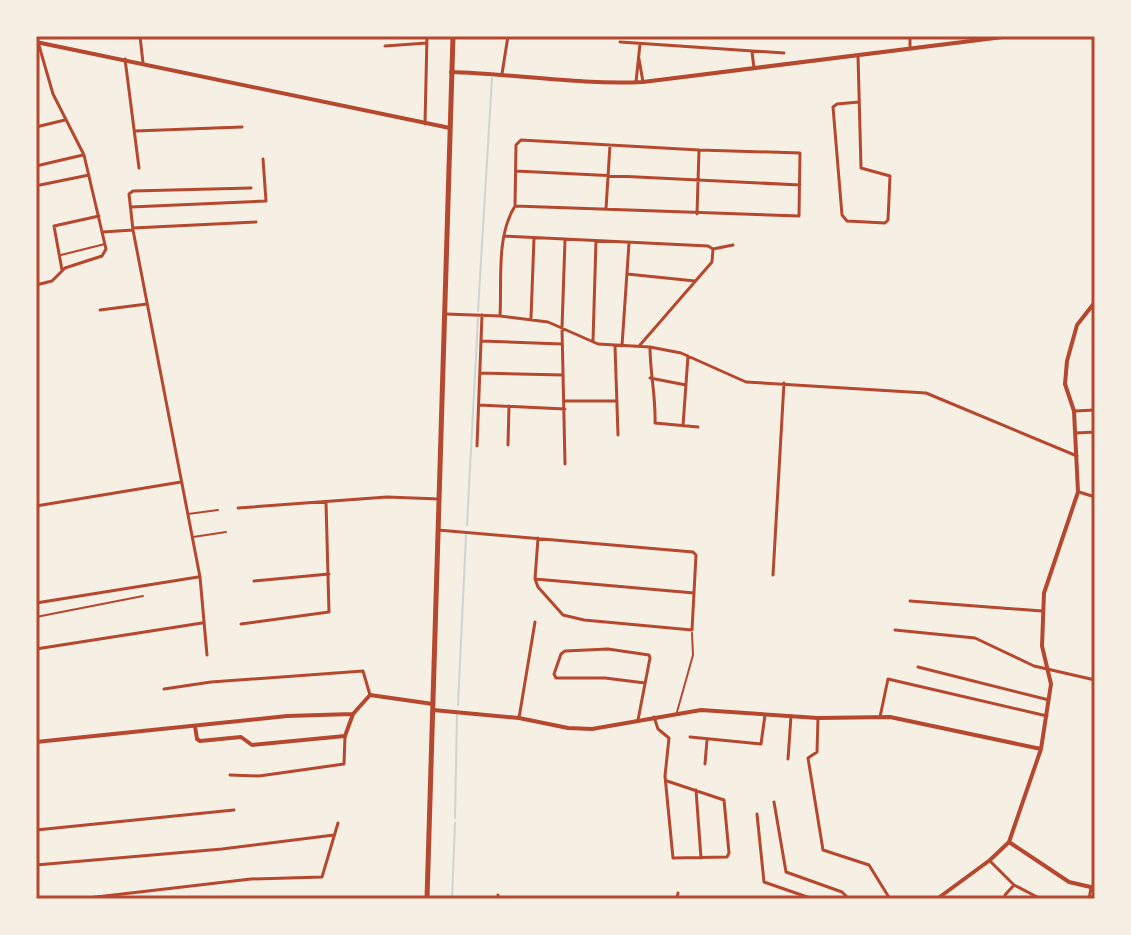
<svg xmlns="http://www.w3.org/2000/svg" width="1131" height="935" viewBox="0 0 1131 935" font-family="Quicksand,sans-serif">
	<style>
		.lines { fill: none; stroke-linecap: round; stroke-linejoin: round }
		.stream { stroke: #c9d6d2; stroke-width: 2 }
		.service { stroke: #b5482f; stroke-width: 2 }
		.pedestrian { stroke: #b5482f; stroke-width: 2 }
		.minor { stroke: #b5482f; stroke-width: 3 }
		.tertiary { stroke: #b5482f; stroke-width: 4 }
		.secondary { stroke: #b5482f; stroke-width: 4 }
		.trunk { stroke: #b5482f; stroke-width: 5 }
		.neatline { fill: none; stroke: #b5482f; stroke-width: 3 }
	</style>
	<rect width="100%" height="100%" fill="#f6efe4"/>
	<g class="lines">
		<path class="stream" d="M478,311L492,78
			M467,525L478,318
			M458,705L466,535
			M455,818L457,715
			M452,899L455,823"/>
		<path class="service" d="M36,617L143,596
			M677,712L693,655L692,633"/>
		<path class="pedestrian" d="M61,255L105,244
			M188,514L218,510
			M193,537L226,532"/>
		<path class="minor" d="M140,36L143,63
			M620,42L784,53
			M385,46L427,43
			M910,48V36
			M752,52L754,68
			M858,55L861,168L890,176L888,220L885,223L847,221L842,215L833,107L837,104L859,102
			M125,59L139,168
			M639,59L643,82
			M502,74L508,36
			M636,82L640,44
			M425,124L427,36
			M36,127L65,120
			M135,131L242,127
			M521,140L699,150L800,153L799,216L515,206L516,145Z
			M36,166L83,155
			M516,171L800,185
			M40,185L89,175
			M131,207L266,201L263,159
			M606,209L610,145
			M697,214L699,150
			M133,228L256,222
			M103,232L133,230
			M504,236L708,246L713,249L733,245
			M565,240L562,328L565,464
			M62,270L54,226L99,216
			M627,274L695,281
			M36,285L52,281L65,268L102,256L106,249L84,155L53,94L38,42
			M100,310L147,304
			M446,314L500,316L548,322L598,344L650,347L681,353L746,382L926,393L1077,456
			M500,316C502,281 496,236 515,206
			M531,318L534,238
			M482,341L562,344
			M593,341L596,241
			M640,345L712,262L713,249
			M615,346L618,435
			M622,346L629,243
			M650,347C650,373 656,397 655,423L698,427
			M480,373L563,375
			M650,378L686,385
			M565,401H616
			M479,405L565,409
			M1075,411L1095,410
			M683,426L688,356
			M1076,433L1095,432
			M508,445L509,406
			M477,446L482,315
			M1079,492L1095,497
			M36,506L181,482
			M238,508L387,497L439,499
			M438,530L693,552L696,555L692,630L584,620L563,615L538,587L535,579L538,538
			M773,575L784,383
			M535,579L694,593
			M254,581L329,574
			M910,601L1042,611
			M36,603L198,577
			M241,624L329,612L326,502
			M895,630L975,638L1034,666L1095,680
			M36,649L202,623
			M207,655L200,577L133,230L129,194L133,191L251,188
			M918,667L1049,700
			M164,689L211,682L363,671L370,695
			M654,717L658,729L669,738L665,776L673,858L727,857L729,853L724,800L667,781
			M880,717L888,679L1047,716
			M519,718L535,622
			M818,718L817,752L808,758L823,850L869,865L890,899
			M638,720L650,658L649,655L608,649L565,651L561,654L554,674L556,678H605L645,683
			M690,737L761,744L765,715
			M788,759L791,716
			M705,764L707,740
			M230,775L259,776L344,764L345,736
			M696,790L701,858
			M774,802L786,872L842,892L849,899
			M757,814L764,882L813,899
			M36,830L234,810
			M990,861L1014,885L1041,899
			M36,865L222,849L334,835
			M498,895L499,899
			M79,899L251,879L322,877L338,823
			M677,899L678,893
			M1006,899L1005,895L1014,885
			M1089,899L1091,888"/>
		<path class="tertiary" d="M36,42L450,128
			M433,710L519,718L568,728L592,729L701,710L818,718L890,717L1041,749
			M195,726L197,739L200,741L241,737L252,745L345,736L353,714
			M36,742L287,716L353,714L370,695L433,704
			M1009,842L1069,882L1095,888
			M937,899L990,860L1009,842L1041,749L1051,684L1042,646L1044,593L1078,492L1074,411L1065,384L1067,361L1077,325L1095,302"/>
		<path class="secondary" d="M451,72C515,74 580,85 643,82L1011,36"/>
		<path class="trunk" d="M427,899L453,36"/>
	</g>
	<rect width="1131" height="935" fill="none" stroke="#f6efe4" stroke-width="76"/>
	<rect x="38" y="38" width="1055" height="859" class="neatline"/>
</svg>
